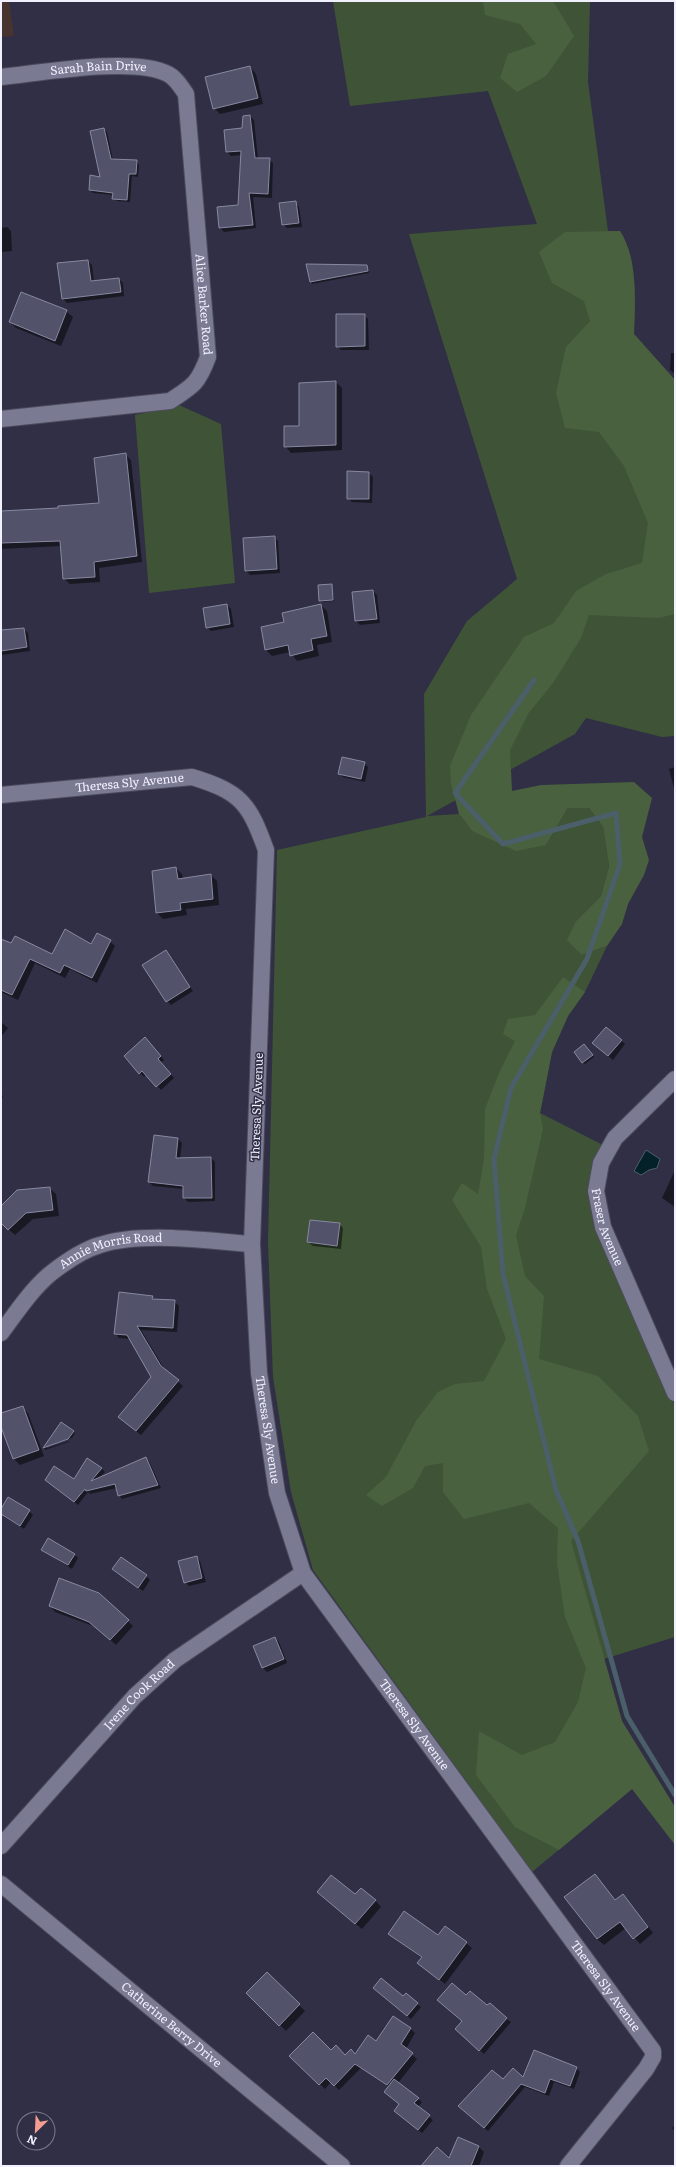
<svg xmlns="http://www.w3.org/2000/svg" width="676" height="2167" viewBox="0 0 676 2167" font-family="Literata,serif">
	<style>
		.education { fill: #48342f }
		.green { fill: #3f5436 }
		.forest { fill: #49613e }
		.water { fill: #04212a; stroke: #4b5f6a }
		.shadow { fill: #0007 }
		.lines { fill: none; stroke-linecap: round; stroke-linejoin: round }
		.stream { stroke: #4b5f6a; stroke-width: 5 }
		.building { fill: #52536a; stroke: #8788a2 }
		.street-casing { stroke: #4c4b5d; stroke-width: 18 }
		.street { stroke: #7a7a93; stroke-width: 16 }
		.labels { text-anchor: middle; stroke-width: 3; stroke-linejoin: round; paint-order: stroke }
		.street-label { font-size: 12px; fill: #f0f0fe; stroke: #302f45 }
	</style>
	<rect width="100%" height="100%" fill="#302f45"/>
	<path class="education" d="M1,1H9L14,36L1,37Z"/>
	<path class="green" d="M333,1H590L588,82L608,231H620C638,259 635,301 634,334L675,380V736L662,737L586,718L575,734L427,816L459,814L472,831L546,845L568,808H589L603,827L609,866L601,896L576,921L582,955L607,946L585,992L568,1016L552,1052L540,1113L605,1146L598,1226L675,1406V1637L604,1659L622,1721L632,1789L532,1872L313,1570L291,1492L273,1377L268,1242L277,850L426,817L424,694L467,621L517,579L409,234L537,224L488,91L350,106Z
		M179,405L221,424L235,583L149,593L135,415Z"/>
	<path class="forest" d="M483,1H553L574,36L546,76L517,92L500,78L508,54L536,44L520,24L485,15Z
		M620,231C638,259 635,301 634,334L675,380V614L659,618L589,615L581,638L553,683L528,714L510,750L512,791L541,785L634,782L652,798L642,837L649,860L644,875L628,904L622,924L607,946L582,955L567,940L576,921L601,896L609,866L603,827L589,808H568L546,845L516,851L472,831L459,814L451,784L450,766L471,715L524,637L554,623L576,591L606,574L642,563L648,523L624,466L599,432L565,428L556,393L566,347L590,321L584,301L552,283L539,252L565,232Z
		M563,977L585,992L568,1016L552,1052L540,1113L543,1129L525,1208L516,1235L525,1276L544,1296L539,1359L598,1376L638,1416L649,1451L571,1541L622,1721L675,1807V1845L632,1789L559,1850L515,1827L476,1775L479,1731L522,1755L555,1742L578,1702L586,1668L565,1617L557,1563L558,1528L529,1503L464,1519L443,1492V1463L425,1466L413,1488L382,1506L366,1495L386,1477L416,1421L438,1392L455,1384L484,1381L506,1339L487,1289L481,1247L452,1200L462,1183L478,1194L484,1159L485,1109L499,1073L515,1041L503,1034L508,1019L535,1015Z"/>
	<path class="water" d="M646,1150L660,1159L657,1168L649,1170L641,1175L634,1171Z"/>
	<path class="shadow" d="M250,67L256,74L263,104L220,114L214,108Z
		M250,116L254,120L258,159H269L273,163L272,198L253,197L256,228L224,232L220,228L239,206L242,155L231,156L227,152Z
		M103,129L107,132L113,160L136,161L139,165L138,177L132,176L130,202L117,201L114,198V195L93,193L90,190L102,178Z
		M295,202L299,207L302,227L287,228L283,224Z
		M7,227L11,231L12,251L1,252V228Z
		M88,261L92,265L94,282L119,279L123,283L124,296L67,303L63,299Z
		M308,265L367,266L369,273L312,284Z
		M66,311L73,317L61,346L16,328L10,322Z
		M364,315L368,319L369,350H341L337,346Z
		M671,353H675V374L670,370Z
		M336,382L342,388V450L291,453L285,446Z
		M125,454L131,460L142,562L99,568L100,582L70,584L64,579L62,546L1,549V512L59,509L100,504Z
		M369,473L373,477L372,503L352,502L348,498Z
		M274,537L278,541L280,573L250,575L246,571Z
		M331,585L334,601L322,602L320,600Z
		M373,591L377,595L380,623L360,625L356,621L353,593Z
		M227,605L231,609L234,627L211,631L207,627Z
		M321,605L327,611L332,642L317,645L319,656L297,661L290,652L272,656L266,650L262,628L285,623Z
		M24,629L28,633L30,651L1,655V632Z
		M364,763L368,767L365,782L343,777L339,773Z
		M675,767V792L669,769Z
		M176,868L182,874L183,879L211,875L217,881L219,905L186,909L187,915L163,919L157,913Z
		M1,940L11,945L52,956L110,941L115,946L97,983L70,969L65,978L35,963L18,1000L1,992Z
		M166,951L193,991L171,1005L167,1001Z
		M1,1022L8,1028L1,1037Z
		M621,1040L625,1044L613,1060L598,1047Z
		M149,1042L164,1060L161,1063L174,1078L161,1090L147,1074L144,1077L140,1073Z
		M586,1047L594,1057L585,1064L583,1062Z
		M1,1094L3,1096L1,1101Z
		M178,1139L182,1143L180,1159L211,1158L215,1162V1201L188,1202L184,1198V1189L153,1186L149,1182Z
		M675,1170V1207L662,1198Z
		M49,1188L56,1194L59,1216L33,1219L15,1235L1,1223V1208Z
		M339,1224L343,1228L341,1249L313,1246L308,1242Z
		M152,1297L155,1300L174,1301L179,1306L177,1332L141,1330L165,1370L183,1386L141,1435L124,1421L152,1377L130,1339L119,1338L115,1333Z
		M22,1407L28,1413L44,1456L20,1465L13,1458L1,1424V1414Z
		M61,1423L75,1433L72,1438L47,1446V1448L70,1441L69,1442L45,1450L44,1448Z
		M146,1458L149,1461L161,1488L122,1499L119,1495L117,1488L90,1494L88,1492L78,1505L50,1483L75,1481L101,1468L105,1472L99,1478Z
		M1,1511H29L33,1515L24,1529L4,1517Z
		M43,1550L74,1554L78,1558L72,1569Z
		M196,1557L200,1561L206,1582L189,1586L185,1582Z
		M113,1569L146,1576L150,1580L143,1591Z
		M50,1606L128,1621L133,1626L116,1645L96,1627L55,1612Z
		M275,1638L279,1642L287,1663L267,1672L263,1668L255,1646Z
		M594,1875L616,1901L629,1902L653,1933L640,1944L626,1928L604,1945L597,1939Z
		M355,1896L375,1900L381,1907L362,1929L324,1898Z
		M446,1927L472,1948L445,1984L419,1963L422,1958L390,1934L439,1937Z
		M267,1974L305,2011L286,2031L248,1993Z
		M378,1992L417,2004L421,2007L411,2019Z
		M466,1997L488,2007L511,2022L484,2054L460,2033Z
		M410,2028L415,2033L406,2049L417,2059L398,2083L422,2102L418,2107L433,2120L422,2133L399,2115L400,2104L389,2087L361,2068L339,2090L331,2082L325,2089L291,2056L331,2051L345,2056L356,2055L376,2042Z
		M576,2068L580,2072L574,2089L554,2082L549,2096L525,2087L488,2131L463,2110L503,2081Z
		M675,2125V2131L672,2128Z
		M479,2147L484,2152L479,2166H427L450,2159Z"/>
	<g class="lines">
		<path class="stream" d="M534,680L455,793L503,844L616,813L620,864L587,959L511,1088L494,1159L503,1274L556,1490L578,1541L627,1716L675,1795"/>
	</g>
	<path class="building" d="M250,66L258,98L213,109L205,77Z
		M250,115L255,158H270L268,194L249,193L253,225L219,228L217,207L238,205L241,151L226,152L224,130L242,128L243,116Z
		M104,128L111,159L137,160L136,174H129L127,200L112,199L113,193L89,190L90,175L100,177L90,131Z
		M296,201L299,223L282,225L279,203Z
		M88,260L91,281L119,278L121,292L62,299L57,263Z
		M306,264L367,265L368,271L310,282Z
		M21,292L67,310L55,341L9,322Z
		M336,314H365V346L336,347Z
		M336,381V445L284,447V426H299V383Z
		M126,453L137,556L94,562L95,577L63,579L60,541L1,543V511L58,508V506L99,503L94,458Z
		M347,471L369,472V499H347Z
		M275,536L277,569L245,571L243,538Z
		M332,584L333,600L319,601L318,585Z
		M373,590L377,619L355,621L352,592Z
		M227,604L230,624L206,628L203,608Z
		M321,604L327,636L311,639L313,650L290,656L288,645L265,650L261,627L284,622L282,613Z
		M24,628L27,647L1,651V630Z
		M342,757L365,762L361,779L338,774Z
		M176,867L178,879L211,874L213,899L180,903L181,910L156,913L152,871Z
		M65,929L91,944L97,933L111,940L92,978L64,965L60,973L30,959L12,995L1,990V939L11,943L15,936L52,954Z
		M166,950L190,987L166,1002L142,965Z
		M606,1027L622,1040L608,1056L592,1043Z
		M145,1037L161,1056L158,1059L171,1074L156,1087L142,1071L139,1074L124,1056Z
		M584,1044L593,1055L582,1063L574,1052Z
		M154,1135L178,1138L176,1158L211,1157L212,1198H183V1186L148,1182Z
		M50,1187L53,1210L26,1213L8,1230L1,1223V1206L17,1190Z
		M310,1220L340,1223L337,1246L307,1242Z
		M119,1292L153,1296L152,1299L175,1300L173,1328L137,1326L161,1366L179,1380L136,1431L118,1417L151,1377L127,1335L114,1334Z
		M23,1406L39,1450L13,1459L1,1427V1413Z
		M61,1422L74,1431L68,1439L43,1448Z
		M146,1457L158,1485L118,1496L115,1484L86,1491L85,1489L74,1502L45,1480L54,1466L74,1479L87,1458L102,1468L91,1481Z
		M8,1497L30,1510L20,1526L1,1514V1509Z
		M48,1538L75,1554L68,1565L41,1550Z
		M197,1556L202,1578L184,1583L178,1561Z
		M121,1557L147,1575L138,1588L112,1569Z
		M59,1578L99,1593L129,1620L110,1640L89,1622L49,1606Z
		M275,1637L284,1659L262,1668L253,1646Z
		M595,1874L615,1900L623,1894L648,1927L633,1939L620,1922L597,1939L564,1897Z
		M331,1875L355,1894L361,1888L376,1900L355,1924L317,1892Z
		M404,1911L438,1935L445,1926L467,1942L439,1980L417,1963L422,1957L388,1934Z
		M267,1972L300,2004L279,2026L246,1993Z
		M381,1978L403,1996L406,1993L418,2003L407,2016L373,1988Z
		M452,1983L466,1995L470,1991L487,2005L490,2003L507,2018L479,2051L455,2029L462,2021L437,2000Z
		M393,2016L411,2028L401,2044L413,2053L387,2085L355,2064L334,2086L326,2078L319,2085L289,2056L313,2032L331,2050L336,2045L345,2055L351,2049L355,2054L368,2035L376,2041Z
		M534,2050L577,2067L570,2086L550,2079L545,2093L521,2084L484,2128L458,2106L492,2070L503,2079L513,2068L523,2077Z
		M394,2079L419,2098L414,2103L430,2115L418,2130L394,2111L399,2104L384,2092Z
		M458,2137L479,2146L471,2166H421L437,2147L449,2158Z"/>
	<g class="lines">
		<g class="street-casing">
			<g id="street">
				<path id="s1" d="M1,77C41,73 134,56 168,74C176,78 181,87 186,94L208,357C198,384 193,386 170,401L1,419"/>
				<path id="s2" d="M1,795L192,777C241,792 249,803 266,850L252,1244L259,1373L277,1493L303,1573L653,2051V2057L646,2069L568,2166"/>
				<path id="s3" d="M675,1079L615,1138L601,1163L596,1191L603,1227L675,1393"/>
				<path id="s4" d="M1,1333C16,1313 31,1290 50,1274C64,1263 82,1250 100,1245C142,1231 207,1241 252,1244"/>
				<path id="s5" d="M1,1846L135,1696L175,1660L303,1573"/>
				<path id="s6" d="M1,1884L342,2166"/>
			</g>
		</g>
		<use href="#street" class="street"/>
	</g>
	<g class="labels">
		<g class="street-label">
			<text dy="4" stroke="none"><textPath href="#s1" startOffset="98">Sarah Bain Drive</textPath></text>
			<text dy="4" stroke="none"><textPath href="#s1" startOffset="407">Alice Barker Road</textPath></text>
			<text dy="4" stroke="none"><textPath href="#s2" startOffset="129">Theresa Sly Avenue</textPath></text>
			<text transform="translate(257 1107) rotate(-88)" y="4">Theresa Sly Avenue</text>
			<text dy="4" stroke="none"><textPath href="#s3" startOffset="179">Fraser Avenue</textPath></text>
			<text dy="4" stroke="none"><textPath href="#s4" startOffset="144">Annie Morris Road</textPath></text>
			<text dy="4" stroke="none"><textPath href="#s2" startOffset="883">Theresa Sly Avenue</textPath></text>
			<text dy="4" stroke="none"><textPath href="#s5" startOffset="205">Irene Cook Road</textPath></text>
			<text dy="4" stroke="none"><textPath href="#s2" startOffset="1219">Theresa Sly Avenue</textPath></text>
			<text dy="4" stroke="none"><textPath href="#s2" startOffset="1543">Theresa Sly Avenue</textPath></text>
			<text dy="4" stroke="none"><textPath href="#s6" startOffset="221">Catherine Berry Drive</textPath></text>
		</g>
	</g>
	<rect width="676" height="2167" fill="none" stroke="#f0f0fe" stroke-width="4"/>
	<g transform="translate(36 2131) rotate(204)"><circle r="19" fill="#302f45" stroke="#7d7c8f"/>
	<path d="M0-3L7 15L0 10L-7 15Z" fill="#f59c93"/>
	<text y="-6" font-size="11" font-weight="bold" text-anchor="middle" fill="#f0f0fe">N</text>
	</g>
</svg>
